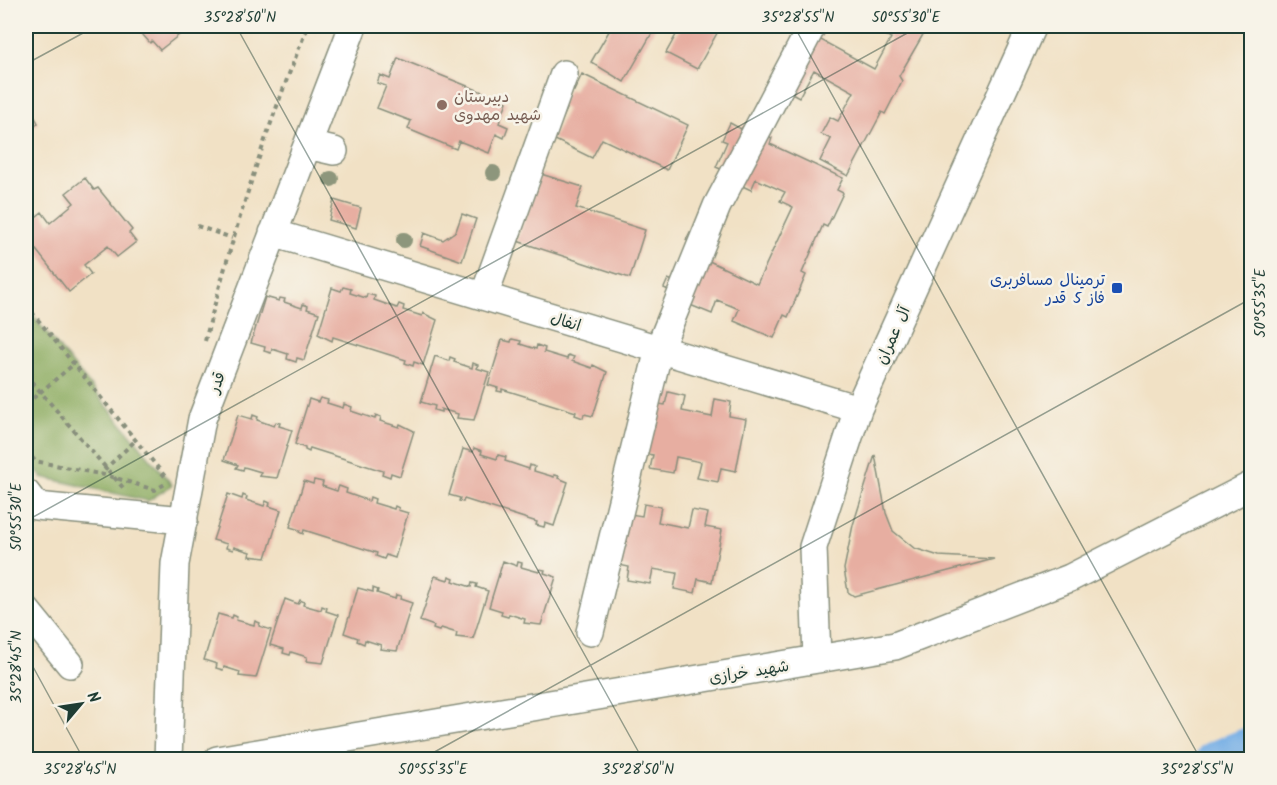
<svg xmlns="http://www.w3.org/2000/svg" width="1277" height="785" viewBox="0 0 1277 785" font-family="Kalam,'Playpen Sans Arabic',sans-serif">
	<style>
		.forest { fill: #8aaa5f; stroke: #54744a; stroke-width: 1.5 }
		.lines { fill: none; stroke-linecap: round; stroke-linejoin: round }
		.river { stroke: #74aee5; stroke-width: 38 }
		.building { fill: #e7aea1 }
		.minor-casing { stroke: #888f7c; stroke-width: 30 }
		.path { stroke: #888f7c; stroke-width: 4; stroke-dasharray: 4.5 4.5; stroke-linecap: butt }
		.minor { stroke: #fff; stroke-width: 27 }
		.tree { fill: #8d967b }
		.ticks { fill: none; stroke: #1f3d34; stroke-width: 1.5; stroke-opacity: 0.45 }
		.education-dot { fill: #8d6e63; stroke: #f7f3e8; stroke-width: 2 }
		.transit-dot { fill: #1a4fb4; stroke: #f7f3e8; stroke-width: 2 }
		.labels { text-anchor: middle; stroke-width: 5; stroke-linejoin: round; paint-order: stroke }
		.education-label { font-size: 16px; fill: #785e54; stroke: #f7f3e8; text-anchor: start }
		.transit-label { font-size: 16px; fill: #164399; stroke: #f7f3e8; text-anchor: end }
		.street-label { font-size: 16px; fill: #1f3d34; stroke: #f7f3e8 }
		.neatline { fill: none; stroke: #1f3d34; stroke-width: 2 }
		.ticks-label { font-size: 15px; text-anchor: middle; fill: #1f3d34 }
	</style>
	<rect width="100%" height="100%" fill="#f7f3e8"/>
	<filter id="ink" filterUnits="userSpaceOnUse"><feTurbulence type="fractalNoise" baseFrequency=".0167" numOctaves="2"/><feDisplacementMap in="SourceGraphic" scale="12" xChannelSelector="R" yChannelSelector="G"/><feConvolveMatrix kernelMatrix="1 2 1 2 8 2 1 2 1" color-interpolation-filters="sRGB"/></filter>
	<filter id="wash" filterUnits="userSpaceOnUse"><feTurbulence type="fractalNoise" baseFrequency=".008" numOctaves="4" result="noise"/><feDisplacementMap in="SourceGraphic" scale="24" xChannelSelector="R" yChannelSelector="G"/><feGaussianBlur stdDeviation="1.35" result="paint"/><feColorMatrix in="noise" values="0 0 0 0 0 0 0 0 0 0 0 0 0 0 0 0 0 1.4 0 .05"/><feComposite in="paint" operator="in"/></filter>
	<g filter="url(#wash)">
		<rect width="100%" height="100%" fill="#f1e1c5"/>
		<path class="forest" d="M26,308L169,481L172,485L148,501L42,477L26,457Z"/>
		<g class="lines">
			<path class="river" d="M1214,760L1252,745"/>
		</g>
		<g id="blocks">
			<path class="building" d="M135,26H171L179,35L160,50L152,41L150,43Z
				M612,26H656L624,82L591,62Z
				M681,26H721L697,69L666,53Z
				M803,26H827L819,39L874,69L891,38L879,31L883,26H928L899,76L902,81L885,114L882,112L848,176L820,161L831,139L821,134L830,117L838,121L854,92L814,70L799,97L790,92Z
				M398,58L507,102L499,123L508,127L504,138L496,134L489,153L459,141L456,149L408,129L411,121L377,108L386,86L377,83L380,75L390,79Z
				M582,74L688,125L667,170L602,139L592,158L553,139L567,109L560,106L569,89L574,91Z
				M26,101L38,123L26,134Z
				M730,123L741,129L744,125L772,138L770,144L843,178L837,190L843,193L827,227L823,225L802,273L806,275L788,317L784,315L774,338L734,321L739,309L717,300L712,314L678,300L680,295L664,288L668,279L673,281L690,242L686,240L690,232L707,239L705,259L757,284L793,207L780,201L785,192L756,179L751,190L723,177L725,171L716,167L727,142L722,140Z
				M541,174L583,187L576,208L645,230L630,278L517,241Z
				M85,178L94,190L98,188L132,230L129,233L136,242L117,257L108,246L84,265L91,274L69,292L26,237V225L42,212L50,223L74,203L66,193Z
				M334,200L361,208L356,228L329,220Z
				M462,214L476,219L462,261L420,246L424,233L443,240L456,231Z
				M343,287L351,289L350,293L366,298L367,294L375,296L374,300L397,308L399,304L404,306L403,310L422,316L423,313L437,320L423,365L414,362L413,366L405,363L406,360L333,337L332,341L318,334L332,288L341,291Z
				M265,297L279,301L280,298L285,299L284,302L302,308L303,304L308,306L307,309L319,313L304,360L297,358L296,362L287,359L288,354L272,349L271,353L264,351L265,347L251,343Z
				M512,339L521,341L520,344L536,349L537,345L545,348L544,352L567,359L568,355L574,357L572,361L592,368L593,365L607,372L593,416L584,414L583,418L575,415L576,412L502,389V392L497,391L498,388L488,385L502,340L511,342Z
				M435,356L449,361L450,357L455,359L454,362L472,368L473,363L478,365L476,368L489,372L474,420L457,418L458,414L441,409V412L434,410L435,406L421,402Z
				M668,392L685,396L682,411L712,417L715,399L731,402L729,416L746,419L736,471L721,468L718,482L697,478L701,462L676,457L673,473L650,469L653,455L638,453L647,402L665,405Z
				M320,398L328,400L327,403L343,408L344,404L352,407L351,411L375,419L376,415L381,417L380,421L399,427L400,424L414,431L400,476L391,473L390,477L382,474L383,471L310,448L309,452L305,450V448L295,444L309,399L318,402Z
				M238,415L252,419L253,415L258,417L257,420L274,426L276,422L280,423L279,426L292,430L277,478L259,476L261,472L244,467L243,470L236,468L238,465L224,460Z
				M474,448L482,451L481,454L497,459L498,455L506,457L505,461L529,469L530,465L535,467L534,471L554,477V475L559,476L558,478L568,482L554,526L545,523L544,527L536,525L537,522L464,499L463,502L459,501L460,498L449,495L463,449L473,452Z
				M875,455L886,513L893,531L914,548L939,556L994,559L854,596L848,592L844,569L853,525Z
				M314,480L323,482L322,486L337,491L339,486L347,489L346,493L369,501L370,497L375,499L374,503L394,509L395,506L399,508L398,510L408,513L395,558L386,555L384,559L376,556L377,553L304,530L303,534L299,532L300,530L290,527L304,481L313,484Z
				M228,494L242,499L243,495L247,497L246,500L264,506L266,501L270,503L269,506L281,510L266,558L249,556L250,552L234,547L233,550L226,548L227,544L213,540Z
				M644,504L661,507L658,522L688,528L692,510L708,513L705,527L722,530L712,582L698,579L695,593L674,589L677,573L653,569L650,584L627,580L629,567L614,564L624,513L642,516Z
				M503,561L517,566L518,562L522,563L521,567L539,572L540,569L545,570L544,573L556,577L541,625L524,623L525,619L509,614L508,617L501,615L502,611L489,607Z
				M435,576L448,580L449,576L454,578L453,581L471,587L472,583L477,584L476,587L488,591L473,639L456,637L457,633L441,628L439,631L433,629L434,626L420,621Z
				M358,588L373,592V588L378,590L377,593L395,599L396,595L401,596L400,599L412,603L397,651L380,649L381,645L365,640L364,644L357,641L358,638L344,633Z
				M285,599L298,604L300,600L304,602L303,605L321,610L322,606L327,608L326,611L338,615L323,663L306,661L307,657L291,652L290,655L283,653L284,649L270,645Z
				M218,614L232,618L233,615L237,617L236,620L254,625L255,621L260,623L259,626L271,630L256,678L239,676L240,672L224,667L223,670L216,668L217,664L204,660Z"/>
		</g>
	</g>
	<g filter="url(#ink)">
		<use href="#blocks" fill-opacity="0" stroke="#888f7c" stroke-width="1.5"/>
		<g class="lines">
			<g class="minor-casing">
				<path id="minor" d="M304,153L312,146L334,151
					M273,233L858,409
					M484,296L564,74
					M26,493L36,506L184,520
					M26,610L70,664
					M590,632L659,349L717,206L812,26
					M817,659L813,547L858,409L1032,26
					M168,760L175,564L202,419L353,26
					M217,760L895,646L1070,578L1252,485"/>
			</g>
			<path class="path" d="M197,226L232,238
				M26,305L167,479
				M205,341C233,233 266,128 308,26
				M26,375L125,490
				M26,404L74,364
				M26,450L35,461L109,476L155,490L165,484
				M104,470L136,440"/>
			<use href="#minor" class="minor"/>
		</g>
		<g class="tree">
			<circle cx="493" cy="173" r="8"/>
			<circle cx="331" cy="179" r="8"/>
			<circle cx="404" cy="240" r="8"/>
		</g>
	</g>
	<path class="ticks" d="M236,26L643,760M794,26L1201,760M26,64L96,26M26,521L920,26M26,654L84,760M420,760L1252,298M1244,760L1252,755"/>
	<circle class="education-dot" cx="442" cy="105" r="6"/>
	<rect class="transit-dot" x="1111" y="282" width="12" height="12" rx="3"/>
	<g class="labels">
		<g class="education-label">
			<text x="454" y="102">دبیرستان<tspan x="454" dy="18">شهید مهدوی</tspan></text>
		</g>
		<g class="transit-label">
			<text x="1105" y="285">ترمینال مسافربری<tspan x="1105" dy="18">فاز 5 قدر</tspan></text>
		</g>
		<g class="street-label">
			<text transform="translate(566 321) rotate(17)" y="6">انفال</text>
			<text transform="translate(892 335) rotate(-66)" y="6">آل عمران</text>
			<text transform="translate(216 382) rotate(-69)" y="6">قدر</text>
			<text transform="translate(749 671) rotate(-9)" y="6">شهید خرازی</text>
		</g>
	</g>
	<rect width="1277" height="785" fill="none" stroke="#f7f3e8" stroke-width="66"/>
	<g transform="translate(81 704) rotate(61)" stroke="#f7f3e8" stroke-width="4.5" paint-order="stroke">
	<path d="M0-4.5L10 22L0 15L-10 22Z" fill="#1f3d34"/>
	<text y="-9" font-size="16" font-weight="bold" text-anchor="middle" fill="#1f3d34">N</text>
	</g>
	<rect x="33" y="33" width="1211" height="719" class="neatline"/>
	<g class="ticks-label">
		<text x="240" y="22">35°28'50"N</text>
		<text x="798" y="22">35°28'55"N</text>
		<text x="906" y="22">50°55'30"E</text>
		<text transform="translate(1260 303) rotate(-90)" y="5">50°55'35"E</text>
		<text transform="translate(16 517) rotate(-90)" y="5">50°55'30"E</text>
		<text transform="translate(16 667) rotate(-90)" y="5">35°28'45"N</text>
		<text x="80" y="774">35°28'45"N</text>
		<text x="433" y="774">50°55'35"E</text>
		<text x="638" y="774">35°28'50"N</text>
		<text x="1197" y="774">35°28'55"N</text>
	</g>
</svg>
